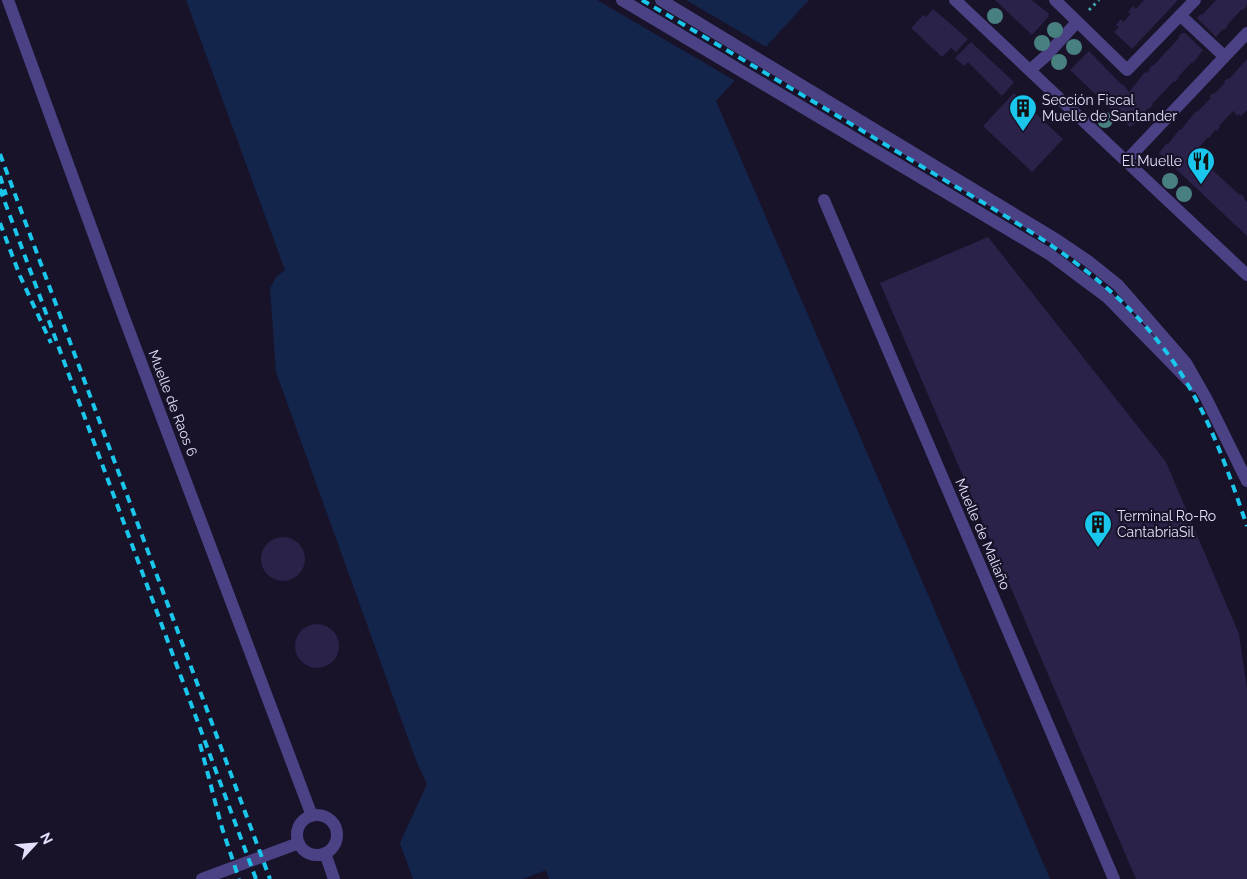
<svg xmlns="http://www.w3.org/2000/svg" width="1247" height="879" viewBox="0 0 1247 879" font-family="Raleway,sans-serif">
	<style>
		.water { fill: #14254c }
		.pier { fill: #181329 }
		.building { fill: #2c2148 }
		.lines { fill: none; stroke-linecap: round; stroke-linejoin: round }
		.path { stroke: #3cb0b2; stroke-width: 3; stroke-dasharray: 2.5 4; stroke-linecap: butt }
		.lane { stroke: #4a4284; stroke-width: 12 }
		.street { stroke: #4a4284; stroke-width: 12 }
		.rail { stroke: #1ac6eb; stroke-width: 4; stroke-dasharray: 8 6; stroke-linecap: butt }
		.tree { fill: #487f7f }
		.labels { text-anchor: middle; stroke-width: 4.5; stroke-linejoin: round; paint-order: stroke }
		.poi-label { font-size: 14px; fill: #e3defc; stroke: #181329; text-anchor: start }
		.street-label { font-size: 14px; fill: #e3defc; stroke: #181329 }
	</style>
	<rect width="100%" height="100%" fill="#181329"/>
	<path class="water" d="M186,0H809L716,101L1050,879H549L546,870L523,879H413L400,843L427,784L417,763L276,372L270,288L276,277L285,270Z"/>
	<path class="pier" d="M597,0H686L768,48L737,82Z"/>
	<path class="building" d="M995,0H1032L1049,14L1048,15L1049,16L1032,35Z
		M1144,0H1178L1132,49L1114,32L1119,27L1116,25L1121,19L1123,22L1131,14L1128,12L1133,6L1136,9Z
		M1216,0H1247V4L1246,5L1247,6L1243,10L1242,9L1227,25L1228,26L1224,30L1223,29L1216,37L1197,18L1201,14L1202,15Z
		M933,9L968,39L956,52L951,48L942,57L911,28L923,15L926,17Z
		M1182,33H1185L1203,50L1193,63L1192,62L1178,77L1179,78L1175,82L1174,81L1152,104L1153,105L1149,109L1148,108L1134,125L1133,124L1130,127L1070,70L1089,51L1122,85L1123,84L1129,92L1145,72L1146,73L1150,70L1149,69L1152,65L1153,66L1179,38L1178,37Z
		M971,42L1014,82L1002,96L968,62L964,66L955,58Z
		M1247,59V110L1241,116L1239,114L1238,116L1233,111L1219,126L1220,127L1217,131L1215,130L1209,138L1208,137L1194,153L1203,159L1202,160L1220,177L1240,195L1241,194L1245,198L1244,199L1247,202V236L1159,153L1167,143L1168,144L1180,129L1181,130L1196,111L1197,112L1211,98L1209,97L1213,93L1214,94L1225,83L1224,82L1228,78L1229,79Z
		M1014,93L1063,139L1032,172L983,126Z
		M988,237L1166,462L1239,634L1247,689V879H1136L880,283Z
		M261 559a22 22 0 1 1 44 0a22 22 0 1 1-44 0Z
		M295 646a22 22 0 1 1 44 0a22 22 0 1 1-44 0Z"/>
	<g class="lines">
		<path class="path" d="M1089,10L1099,0"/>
		<path class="lane" d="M8,0L122,312L312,816
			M622,0L1049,254L1108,298L1194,386
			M661,0L1057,240L1088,261L1118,285L1186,363L1206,398L1247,481
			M824,200L1114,879
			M297 835a20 20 0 1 1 40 0a20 20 0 1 1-40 0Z
			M325,853L334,879
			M202,879L299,843"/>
		<path class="street" d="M955,0L1247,275
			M1055,0L1127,70L1195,0
			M1181,16L1224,56
			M1030,70L1046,56L1077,22
			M1126,161L1247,33"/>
		<path class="rail" d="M642,0C735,55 828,110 921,166C1004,216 1095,262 1157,340C1202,395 1224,459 1247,526
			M0,154L270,879
			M0,176L6,195
			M0,189L256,879
			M0,223L20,276L51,343
			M200,744L222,828L239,879"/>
	</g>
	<g class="tree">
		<circle cx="995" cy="16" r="8"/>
		<circle cx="1055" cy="30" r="8"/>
		<circle cx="1042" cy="43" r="8"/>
		<circle cx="1074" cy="47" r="8"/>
		<circle cx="1059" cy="62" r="8"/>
		<circle cx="1105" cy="120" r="8"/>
		<circle cx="1170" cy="181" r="8"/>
		<circle cx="1184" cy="194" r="8"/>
	</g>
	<defs>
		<g id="building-pin" transform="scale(1.4375)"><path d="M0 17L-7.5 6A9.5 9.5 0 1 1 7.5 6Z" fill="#1ac6eb" stroke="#181329"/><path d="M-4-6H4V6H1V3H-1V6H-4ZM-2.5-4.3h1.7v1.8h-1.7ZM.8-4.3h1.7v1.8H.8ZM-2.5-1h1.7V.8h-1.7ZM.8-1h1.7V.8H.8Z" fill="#111"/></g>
		<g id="restaurant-pin" transform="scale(1.4375)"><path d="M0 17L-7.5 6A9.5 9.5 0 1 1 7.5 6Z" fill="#1ac6eb" stroke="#181329"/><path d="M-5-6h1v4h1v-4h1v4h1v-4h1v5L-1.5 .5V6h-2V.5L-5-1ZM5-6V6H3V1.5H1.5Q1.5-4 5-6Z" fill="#111"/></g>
	</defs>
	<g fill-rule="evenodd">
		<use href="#building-pin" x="1023" y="108"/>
		<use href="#restaurant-pin" x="1201" y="161"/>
		<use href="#building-pin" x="1098" y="524"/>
	</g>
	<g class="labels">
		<g class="poi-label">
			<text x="1042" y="105">Sección Fiscal<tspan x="1042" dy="16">Muelle de Santander</tspan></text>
			<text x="1182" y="166" text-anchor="end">El Muelle</text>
			<text x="1117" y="521">Terminal Ro-Ro<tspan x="1117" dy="16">CantabriaSil</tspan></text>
		</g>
		<g class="street-label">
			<text transform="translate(173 403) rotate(69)" y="5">Muelle de Raos 6</text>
			<text transform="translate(983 534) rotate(67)" y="5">Muelle de Maliaño</text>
		</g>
	</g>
	<g transform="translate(35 844) rotate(64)" stroke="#181329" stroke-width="4" paint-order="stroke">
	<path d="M0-4L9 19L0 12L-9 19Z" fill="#e3defc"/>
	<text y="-8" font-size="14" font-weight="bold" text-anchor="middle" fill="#e3defc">N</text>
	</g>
</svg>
